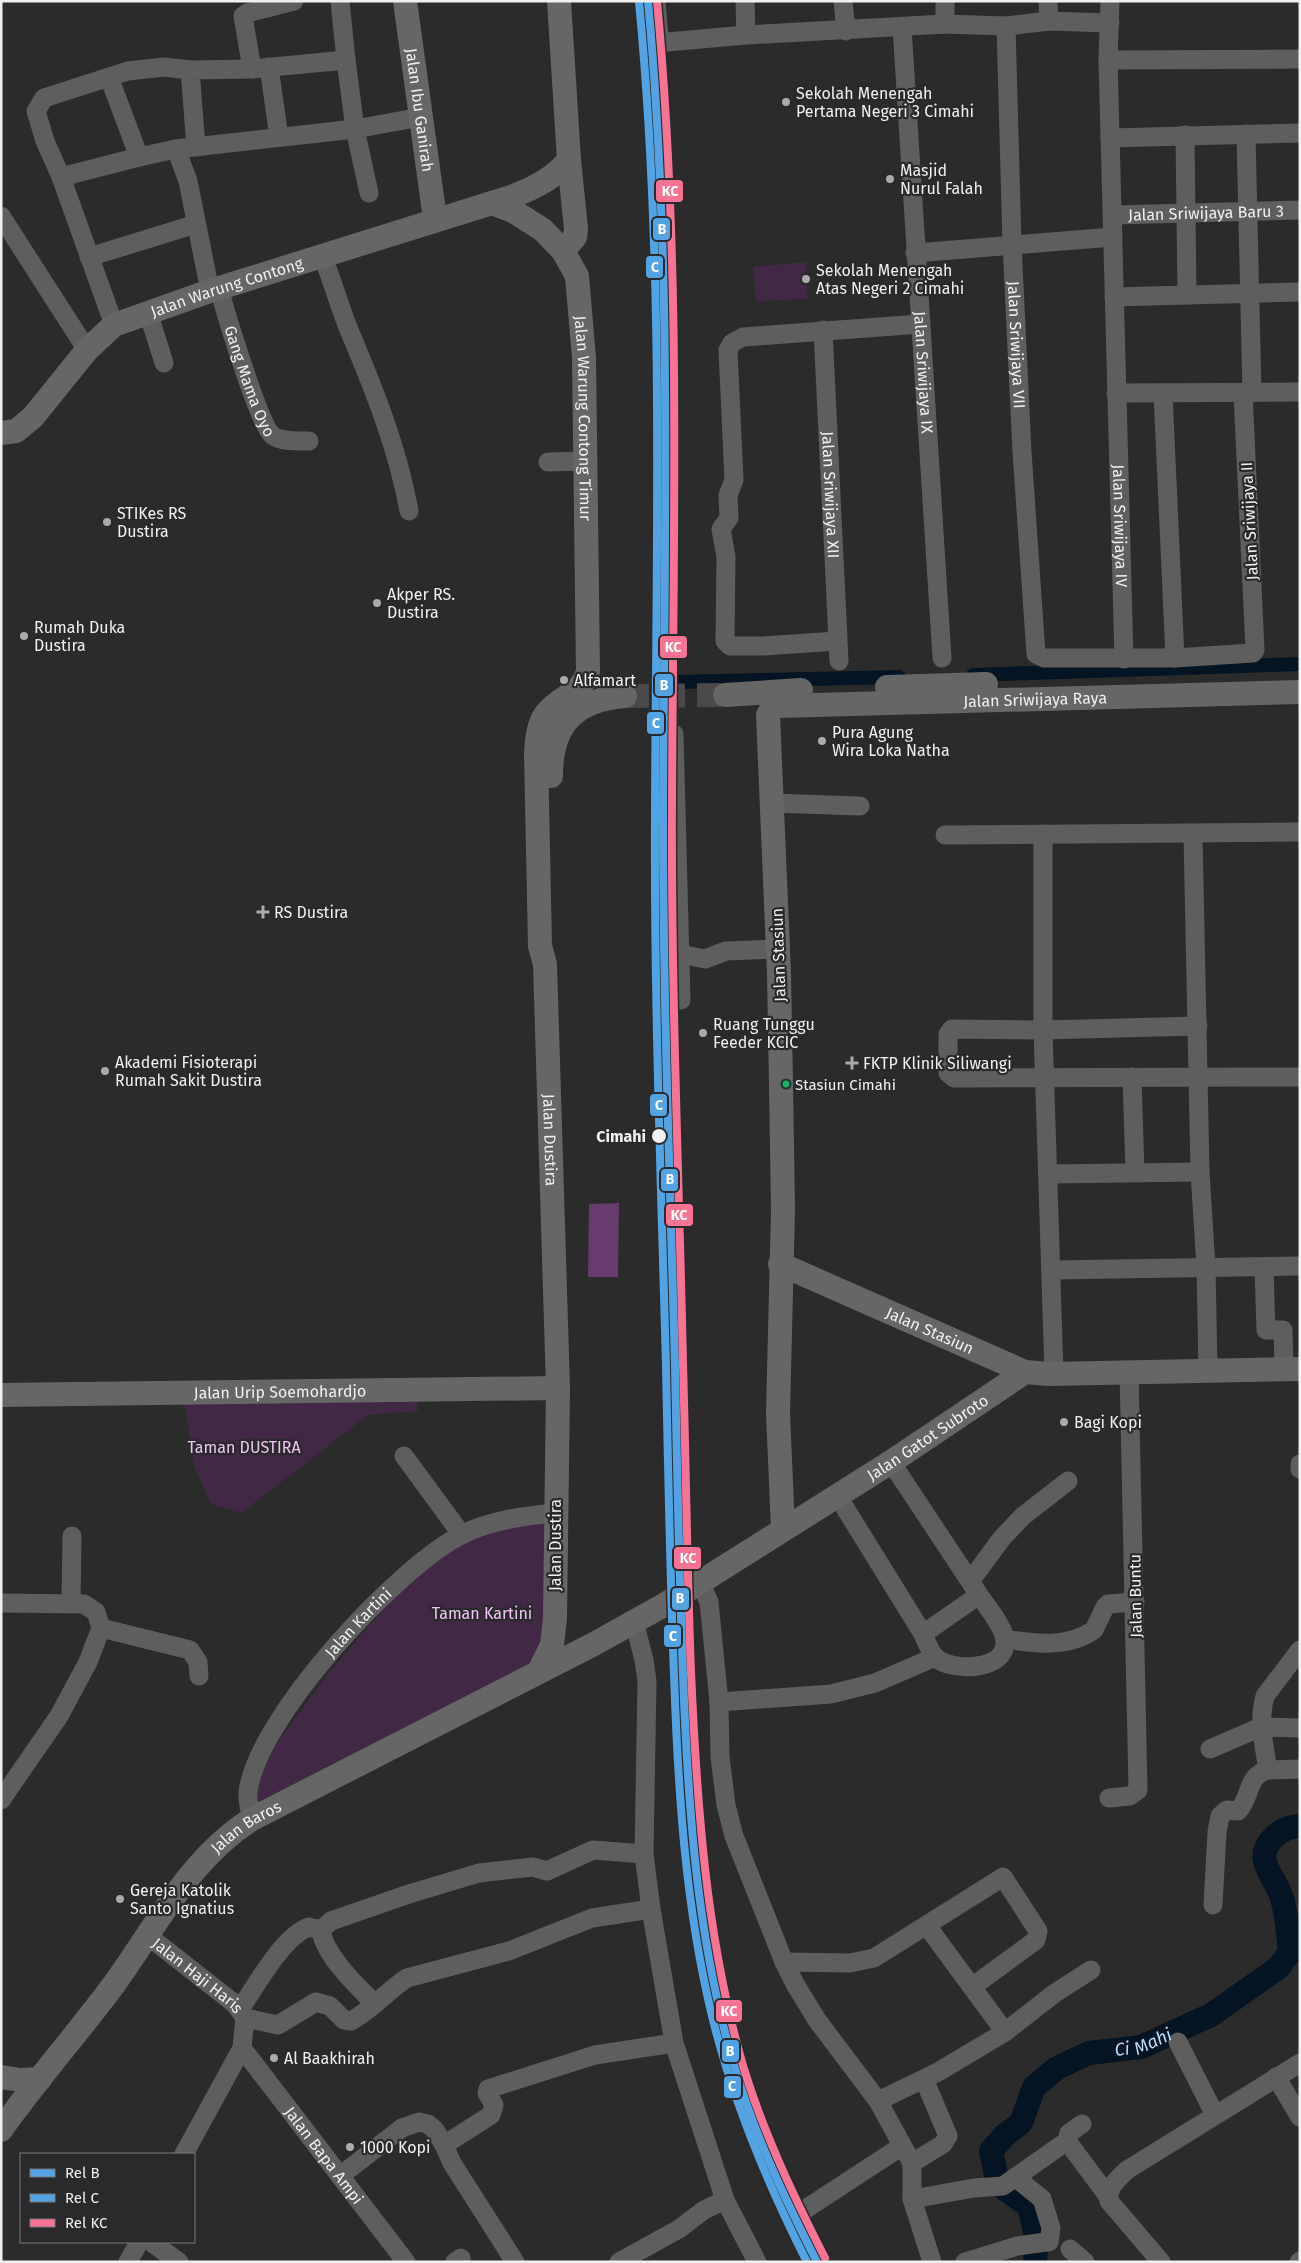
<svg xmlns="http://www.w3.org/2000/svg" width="1301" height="2263" viewBox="0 0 1301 2263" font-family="'Fira Sans',sans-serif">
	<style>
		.green { fill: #412845 }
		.forest { fill: #673b6d }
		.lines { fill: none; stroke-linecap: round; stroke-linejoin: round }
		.canal { stroke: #041422; stroke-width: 14 }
		.river { stroke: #041422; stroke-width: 24 }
		.major-tunnel { stroke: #494949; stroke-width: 24; stroke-dasharray: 24 12; stroke-linecap: butt }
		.minor { stroke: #5e5e5e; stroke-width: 19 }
		.major { stroke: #666667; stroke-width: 24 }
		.rail-1-casing { stroke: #2a2a2c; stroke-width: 11 }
		.rail-2-casing { stroke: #2a2a2c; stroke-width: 11 }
		.rail-3-casing { stroke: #2a2a2c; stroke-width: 11 }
		.rail-1 { stroke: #53a2e1; stroke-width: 8 }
		.rail-2 { stroke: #53a2e1; stroke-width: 8 }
		.rail-3 { stroke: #f67393; stroke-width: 8 }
		.poi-dot { fill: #ababac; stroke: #2a2a2c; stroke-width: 2 }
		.bus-dot { fill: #13b361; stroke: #2a2a2c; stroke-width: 2 }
		.stop-dot { fill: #f0f0f2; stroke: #2a2a2c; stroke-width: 2 }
		.labels { text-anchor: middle; stroke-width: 4.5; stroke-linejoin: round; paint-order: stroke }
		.bus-label { font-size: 15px; fill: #f0f0f2; stroke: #2a2a2c; text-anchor: start }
		.poi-label { font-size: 16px; fill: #f0f0f2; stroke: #2a2a2c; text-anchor: start }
		.street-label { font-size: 16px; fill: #f0f0f2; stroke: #2a2a2c }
		.stop-label { font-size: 16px; font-weight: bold; fill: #f0f0f2; stroke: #2a2a2c; text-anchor: end }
		.park-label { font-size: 16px; fill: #f1c4f6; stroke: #2a2a2c }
		.water-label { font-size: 18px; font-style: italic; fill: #b9defa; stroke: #2a2a2c }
		.line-badge { stroke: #2a2a2c; stroke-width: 2 }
		.badge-label { font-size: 14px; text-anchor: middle; font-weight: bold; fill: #fff }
	</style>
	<rect width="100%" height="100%" fill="#2b2b2b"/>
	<path class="green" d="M805,262L808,298L756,302L753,267Z
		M416,1393L418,1411L368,1415L241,1513L211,1504L194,1466L184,1398Z
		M548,1523L546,1648L525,1668L256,1810L259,1778L275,1746L331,1670L394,1597L431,1566L472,1537L499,1525Z"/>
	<path class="forest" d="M619,1203L618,1277H588L589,1204Z"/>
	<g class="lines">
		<path class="canal" d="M973,675L1300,664
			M677,682L899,677"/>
		<path class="river" id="s1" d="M1035,2262L1037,2240L1029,2206L998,2184L991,2151L1005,2135L1021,2123L1034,2087L1057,2068L1089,2053L1141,2047L1211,2015L1278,1968L1290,1952C1288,1935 1287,1915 1282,1898C1274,1874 1251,1859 1275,1836C1283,1829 1290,1826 1300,1826"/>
		<path class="major-tunnel" d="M625,696L725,695"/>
		<g class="minor">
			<path d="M340,1L346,60"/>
			<path d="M656,1L659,37L667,42L746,35L945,24L1006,26L1049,21L1110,23"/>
			<path d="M745,1L746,35"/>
			<path d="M843,1L846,31"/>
			<path d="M945,1V24"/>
			<path d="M1048,1L1049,21"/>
			<path id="s2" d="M1110,1L1108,60L1124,659"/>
			<path id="s3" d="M1006,26L1012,244L1022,452L1036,654L1044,658H1175L1253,653L1255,650L1243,393"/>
			<path id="s4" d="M902,27L942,658"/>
			<path d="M1108,60L1300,59"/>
			<path d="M269,67L279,137"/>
			<path d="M252,69L243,16L247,13L294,1"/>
			<path d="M109,77L139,157"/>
			<path d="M1246,134L1252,393"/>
			<path d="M1185,135L1187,295"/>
			<path d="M1110,138L1300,133"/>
			<path d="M196,147L190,70L252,69L346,60L355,129L369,193"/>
			<path d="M176,149L188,181L210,291"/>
			<path d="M61,177L45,141L36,111L44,98L128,71L164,67L190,70"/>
			<path id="s5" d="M1114,215L1300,210"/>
			<path d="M1,216L87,350"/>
			<path d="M915,253L1113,237"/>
			<path d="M322,255C332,279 339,305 349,330C374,389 398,449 409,511"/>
			<path d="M89,257L196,224"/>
			<path id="s6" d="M219,288C225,311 259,424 272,435C280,442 299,441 309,441"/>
			<path d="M1114,297L1300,292"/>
			<path d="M148,312L164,363"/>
			<path d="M114,325L61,177L139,157L176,149L355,129L421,117"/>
			<path id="s7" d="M823,330L839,661"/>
			<path d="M1116,393L1300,392"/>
			<path d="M1163,393L1175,658"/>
			<path d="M548,462L585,461"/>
			<path d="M837,641L763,646H730L725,641L726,557L721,529L729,518L728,495L734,480L728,350L732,343L743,337L921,324"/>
			<path d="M674,734L681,1000"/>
			<path d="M772,803L860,806"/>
			<path d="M1043,834V1030L1054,1373"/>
			<path d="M1193,834L1200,1172L1206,1267L1208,1370"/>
			<path d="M945,835L1300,832"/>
			<path d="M680,954L705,959L726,951L778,949"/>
			<path d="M1198,1026L1043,1030L952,1029L948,1034V1073L954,1078L1300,1077"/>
			<path d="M1132,1077L1135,1172"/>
			<path d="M1048,1174L1200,1172"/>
			<path d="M1264,1268L1266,1330H1283L1284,1369"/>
			<path d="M1052,1270L1300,1266"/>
			<path d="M404,1456L462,1535"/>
			<path d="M891,1462L979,1595L923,1634C926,1641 930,1652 936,1658C952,1672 1007,1671 1005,1641C1004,1626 987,1607 979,1595"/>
			<path d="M1300,1464V1469"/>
			<path d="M837,1495L923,1634"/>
			<path d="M971,1580L1002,1538L1023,1516L1068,1481"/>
			<path d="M700,1582L709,1602L719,1702L720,1757L726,1805L734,1836L784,1962L795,1984L817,2020L878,2101L912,2163V2199L932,2262"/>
			<path d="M1,1603L84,1604L96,1612L101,1628L88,1662L59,1716L1,1800"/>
			<path d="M71,1603L72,1536"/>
			<path d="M634,1621L644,1660L647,1681L644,1854L651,1909L674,2043L725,2200L757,2262"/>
			<path d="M101,1628L190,1650L198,1662L199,1676"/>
			<path d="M1005,1639C1035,1644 1068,1648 1094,1630L1105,1607L1108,1604L1135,1602"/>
			<path d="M719,1702L831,1694L875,1683L935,1657"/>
			<path d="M1210,1749L1261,1727L1300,1728"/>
			<path d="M1268,1770L1300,1769"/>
			<path d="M1109,1798L1130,1796L1138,1790L1129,1371"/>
			<path id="s8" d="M252,1819C250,1810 247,1801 248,1792C257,1718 397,1567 463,1534C492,1520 524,1516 555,1513"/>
			<path d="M1213,1905L1217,1832L1220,1816L1227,1810L1238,1811C1251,1799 1246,1775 1268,1770C1264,1745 1258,1721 1265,1696L1300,1650"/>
			<path d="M927,1926L1005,2032"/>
			<path id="s9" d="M147,1935L235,2004L245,2018L242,2048L184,2154"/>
			<path d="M784,1962L850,1963L874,1958L1003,1877L1038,1931L1036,1940L972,1987"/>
			<path d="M375,2004C358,1987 324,1955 321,1930L331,1921L409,1894L479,1873L533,1867L547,1871L593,1850L644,1854"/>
			<path d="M240,2009C256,1986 282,1937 309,1927L321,1930"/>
			<path d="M245,2018L278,2025L316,2002L330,2006L344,2020L351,2021C372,2010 387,1991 407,1978L509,1951L592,1918L651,1909"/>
			<path d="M1178,2042L1215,2115"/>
			<path id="s10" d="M242,2048L406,2262"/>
			<path d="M1276,2077L1300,2117"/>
			<path d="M878,2101L938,2072L1005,2032L1055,1993L1091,1970"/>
			<path d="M1067,2141L1108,2196"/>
			<path d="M444,2145L491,2115L494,2105L487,2093L488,2089L595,2055L674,2043"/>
			<path d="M912,2163L943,2144L948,2136L924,2079"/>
			<path d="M340,2176L402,2128L419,2122L428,2124L435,2130L444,2145L452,2163L515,2262"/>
			<path d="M1016,2178L1042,2199L1051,2228L1049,2242"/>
			<path d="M912,2199L974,2188L1003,2186L1067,2141L1069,2133L1082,2124"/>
			<path d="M798,2214L902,2146"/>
			<path d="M151,2242L179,2262"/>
			<path d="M1070,2249L1085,2262"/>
			<path d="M128,2262L139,2242"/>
			<path d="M455,2262L461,2258"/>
			<path d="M619,2262L679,2229L704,2210L725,2200"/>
			<path d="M965,2262L1017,2246L1046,2242"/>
			<path d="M1161,2262L1109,2201C1107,2187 1118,2179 1127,2170L1300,2063"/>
			<path d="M1299,2262L1300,2261"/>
		</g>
		<g class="major">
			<path id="s11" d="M405,1L435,219"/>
			<path d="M559,1L569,160L576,229L575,237L563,251"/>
			<path id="s12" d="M492,203L513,211L543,230L563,251L577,276L584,358L588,671C583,694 558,696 545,715C538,726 537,739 536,753L540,946L545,964L558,1388L555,1618L552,1645L539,1671"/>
			<path id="s13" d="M1,433L16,431L33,417L87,350L114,325L210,291L511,197C534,188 553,179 569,160"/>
			<path d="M887,687L986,684"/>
			<path d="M725,695L801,690"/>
			<path d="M551,776C551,725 574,700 625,696"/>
			<path id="s14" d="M780,1264L1025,1372L1049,1374L1300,1369"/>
			<path id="s15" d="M1,1395L558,1388"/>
			<path id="s16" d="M783,1529L778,1413L783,1210L781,1085L779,974L768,715L772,708L779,706L1300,692"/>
			<path d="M1,2077L20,2080L40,2079"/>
			<path id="s17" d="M1,2130C37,2079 78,2033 115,1983C156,1926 191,1857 252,1819L594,1644L664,1605L891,1462L1025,1372"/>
		</g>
		<g class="rail-1-casing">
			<path id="rail-1" d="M648,1C673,271 664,544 663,815C663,999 670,1182 675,1366C677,1469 679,1572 683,1675C688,1809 697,1943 736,2072C756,2138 786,2201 817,2262"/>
		</g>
		<g class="rail-2-casing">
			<path id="rail-2" d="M639,2C665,272 656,545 655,815C654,999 661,1182 666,1366C668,1469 670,1572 674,1675C678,1789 685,1905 712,2016C733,2102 767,2183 807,2262"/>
		</g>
		<g class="rail-3-casing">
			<path id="rail-3" d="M657,1C682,267 673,536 672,802C671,989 679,1176 683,1363C686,1466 687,1569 691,1672C697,1806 706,1940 744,2069C764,2134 794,2197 825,2258"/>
		</g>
		<use href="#rail-1" class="rail-1"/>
		<use href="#rail-2" class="rail-2"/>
		<use href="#rail-3" class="rail-3"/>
	</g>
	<g class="poi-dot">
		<circle cx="786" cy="102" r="5"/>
		<circle cx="890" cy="179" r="5"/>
		<circle cx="806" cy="279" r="5"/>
		<circle cx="107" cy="522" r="5"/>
		<circle cx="377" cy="603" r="5"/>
		<circle cx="24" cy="636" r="5"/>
		<circle cx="564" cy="680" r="5"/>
		<circle cx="822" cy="741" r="5"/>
		<path d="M260.5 904.5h5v5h5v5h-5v5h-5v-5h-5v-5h5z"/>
		<circle cx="703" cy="1033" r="5"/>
		<path d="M849.5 1055.5h5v5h5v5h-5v5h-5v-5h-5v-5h5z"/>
		<circle cx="105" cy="1071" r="5"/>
		<circle cx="1064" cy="1422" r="5"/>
		<circle cx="120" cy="1899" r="5"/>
		<circle cx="274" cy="2058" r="5"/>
		<circle cx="350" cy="2147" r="5"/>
	</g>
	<circle class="bus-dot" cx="786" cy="1084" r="4.5"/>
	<circle class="stop-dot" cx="659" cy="1136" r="8"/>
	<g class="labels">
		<g class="bus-label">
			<text x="795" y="1090">Stasiun Cimahi</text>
		</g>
		<g class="poi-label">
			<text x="796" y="99">Sekolah Menengah<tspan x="796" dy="18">Pertama Negeri 3 Cimahi</tspan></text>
			<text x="900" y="176">Masjid<tspan x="900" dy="18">Nurul Falah</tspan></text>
			<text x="816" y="276">Sekolah Menengah<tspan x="816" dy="18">Atas Negeri 2 Cimahi</tspan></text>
			<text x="117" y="519">STIKes RS<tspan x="117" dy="18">Dustira</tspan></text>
			<text x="387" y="600">Akper RS.<tspan x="387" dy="18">Dustira</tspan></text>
			<text x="34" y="633">Rumah Duka<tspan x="34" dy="18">Dustira</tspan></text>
			<text x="574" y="686">Alfamart</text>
			<text x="832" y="738">Pura Agung<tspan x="832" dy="18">Wira Loka Natha</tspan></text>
			<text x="274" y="918">RS Dustira</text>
			<text x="713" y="1030">Ruang Tunggu<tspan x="713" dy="18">Feeder KCIC</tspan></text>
			<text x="115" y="1068">Akademi Fisioterapi<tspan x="115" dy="18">Rumah Sakit Dustira</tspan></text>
			<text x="863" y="1069">FKTP Klinik Siliwangi</text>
			<text x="1074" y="1428">Bagi Kopi</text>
			<text x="130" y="1896">Gereja Katolik<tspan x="130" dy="18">Santo Ignatius</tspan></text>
			<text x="284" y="2064">Al Baakhirah</text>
			<text x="360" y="2153">1000 Kopi</text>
		</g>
		<g class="street-label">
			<text dy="6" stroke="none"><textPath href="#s11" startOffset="110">Jalan Ibu Ganirah</textPath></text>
			<text dy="6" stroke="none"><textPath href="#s5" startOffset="92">Jalan Sriwijaya Baru 3</textPath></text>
			<text dy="6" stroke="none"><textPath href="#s13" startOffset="279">Jalan Warung Contong</textPath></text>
			<text dy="6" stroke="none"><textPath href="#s3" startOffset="319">Jalan Sriwijaya VII</textPath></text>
			<text dy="6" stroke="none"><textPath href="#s4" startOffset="346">Jalan Sriwijaya IX</textPath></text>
			<text dy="6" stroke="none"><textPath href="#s6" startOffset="98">Gang Mama Oyo</textPath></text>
			<text dy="6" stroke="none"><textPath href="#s12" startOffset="258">Jalan Warung Contong Timur</textPath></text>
			<text dy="6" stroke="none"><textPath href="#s7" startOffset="165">Jalan Sriwijaya XII</textPath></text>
			<text transform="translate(1249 521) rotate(-93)" y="6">Jalan Sriwijaya II</text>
			<text dy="6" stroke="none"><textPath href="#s2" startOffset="525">Jalan Sriwijaya IV</textPath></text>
			<text dy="6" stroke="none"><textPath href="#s16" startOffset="1086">Jalan Sriwijaya Raya</textPath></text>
			<text transform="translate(778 955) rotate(-92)" y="6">Jalan Stasiun</text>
			<text dy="6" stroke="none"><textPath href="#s12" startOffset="1001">Jalan Dustira</textPath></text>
			<text dy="6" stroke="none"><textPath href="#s14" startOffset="164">Jalan Stasiun</textPath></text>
			<text dy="6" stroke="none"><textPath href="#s15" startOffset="279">Jalan Urip Soemohardjo</textPath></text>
			<text dy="6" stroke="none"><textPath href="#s17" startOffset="1178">Jalan Gatot Subroto</textPath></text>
			<text transform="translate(555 1545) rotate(-90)" y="6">Jalan Dustira</text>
			<text transform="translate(1135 1596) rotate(-91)" y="6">Jalan Buntu</text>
			<text dy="6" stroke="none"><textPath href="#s8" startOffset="232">Jalan Kartini</textPath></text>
			<text dy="6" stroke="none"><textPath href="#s17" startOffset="392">Jalan Baros</textPath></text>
			<text dy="6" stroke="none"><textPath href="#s9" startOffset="65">Jalan Haji Haris</textPath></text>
			<text dy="6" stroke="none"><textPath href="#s10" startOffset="135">Jalan Bapa Ampi</textPath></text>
		</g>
		<g class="stop-label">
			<text x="646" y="1142">Cimahi</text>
		</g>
		<g class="park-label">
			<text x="244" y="1453">Taman DUSTIRA</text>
			<text x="482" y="1619">Taman Kartini</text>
		</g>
		<g class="water-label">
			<text dy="6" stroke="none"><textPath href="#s1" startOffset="329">Ci Mahi</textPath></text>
		</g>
	</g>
	<g class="line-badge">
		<rect x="655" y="179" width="29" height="24" rx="5" fill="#f67393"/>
		<rect x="652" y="217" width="19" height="24" rx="5" fill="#53a2e1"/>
		<rect x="645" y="255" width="19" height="24" rx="5" fill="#53a2e1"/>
		<rect x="659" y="635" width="29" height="24" rx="5" fill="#f67393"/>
		<rect x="654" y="673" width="20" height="24" rx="5" fill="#53a2e1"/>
		<rect x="646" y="711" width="19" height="24" rx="5" fill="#53a2e1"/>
		<rect x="649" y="1093" width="19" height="24" rx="5" fill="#53a2e1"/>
		<rect x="660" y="1168" width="19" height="24" rx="5" fill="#53a2e1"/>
		<rect x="665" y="1203" width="29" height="24" rx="5" fill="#f67393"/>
		<rect x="673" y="1546" width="29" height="24" rx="5" fill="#f67393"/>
		<rect x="671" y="1587" width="19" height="24" rx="5" fill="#53a2e1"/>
		<rect x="663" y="1624" width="19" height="24" rx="5" fill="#53a2e1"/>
		<rect x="715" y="1999" width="28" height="24" rx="5" fill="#f67393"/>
		<rect x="721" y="2039" width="19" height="24" rx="5" fill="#53a2e1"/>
		<rect x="723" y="2075" width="19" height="24" rx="5" fill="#53a2e1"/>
	</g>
	<g class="badge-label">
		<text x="670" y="196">KC</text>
		<text x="662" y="234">B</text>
		<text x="655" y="272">C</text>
		<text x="673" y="652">KC</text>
		<text x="664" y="690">B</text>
		<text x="656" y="728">C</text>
		<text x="659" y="1110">C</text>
		<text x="670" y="1184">B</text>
		<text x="679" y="1220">KC</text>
		<text x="688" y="1563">KC</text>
		<text x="680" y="1603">B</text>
		<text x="673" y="1641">C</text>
		<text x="729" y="2016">KC</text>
		<text x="730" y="2056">B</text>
		<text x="732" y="2091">C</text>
	</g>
	<rect width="1301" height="2263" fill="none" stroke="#f0f0f2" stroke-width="5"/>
	<rect x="20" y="2153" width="175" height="90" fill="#2a2a2c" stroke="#79797b"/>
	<rect x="30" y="2169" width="25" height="8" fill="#53a2e1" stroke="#79797b"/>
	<text x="65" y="2178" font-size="15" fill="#f0f0f2">Rel B</text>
	<rect x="30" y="2194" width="25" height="8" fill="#53a2e1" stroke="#79797b"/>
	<text x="65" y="2203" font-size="15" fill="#f0f0f2">Rel C</text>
	<rect x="30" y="2219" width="25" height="8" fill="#f67393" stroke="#79797b"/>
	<text x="65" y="2228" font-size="15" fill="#f0f0f2">Rel KC</text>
</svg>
